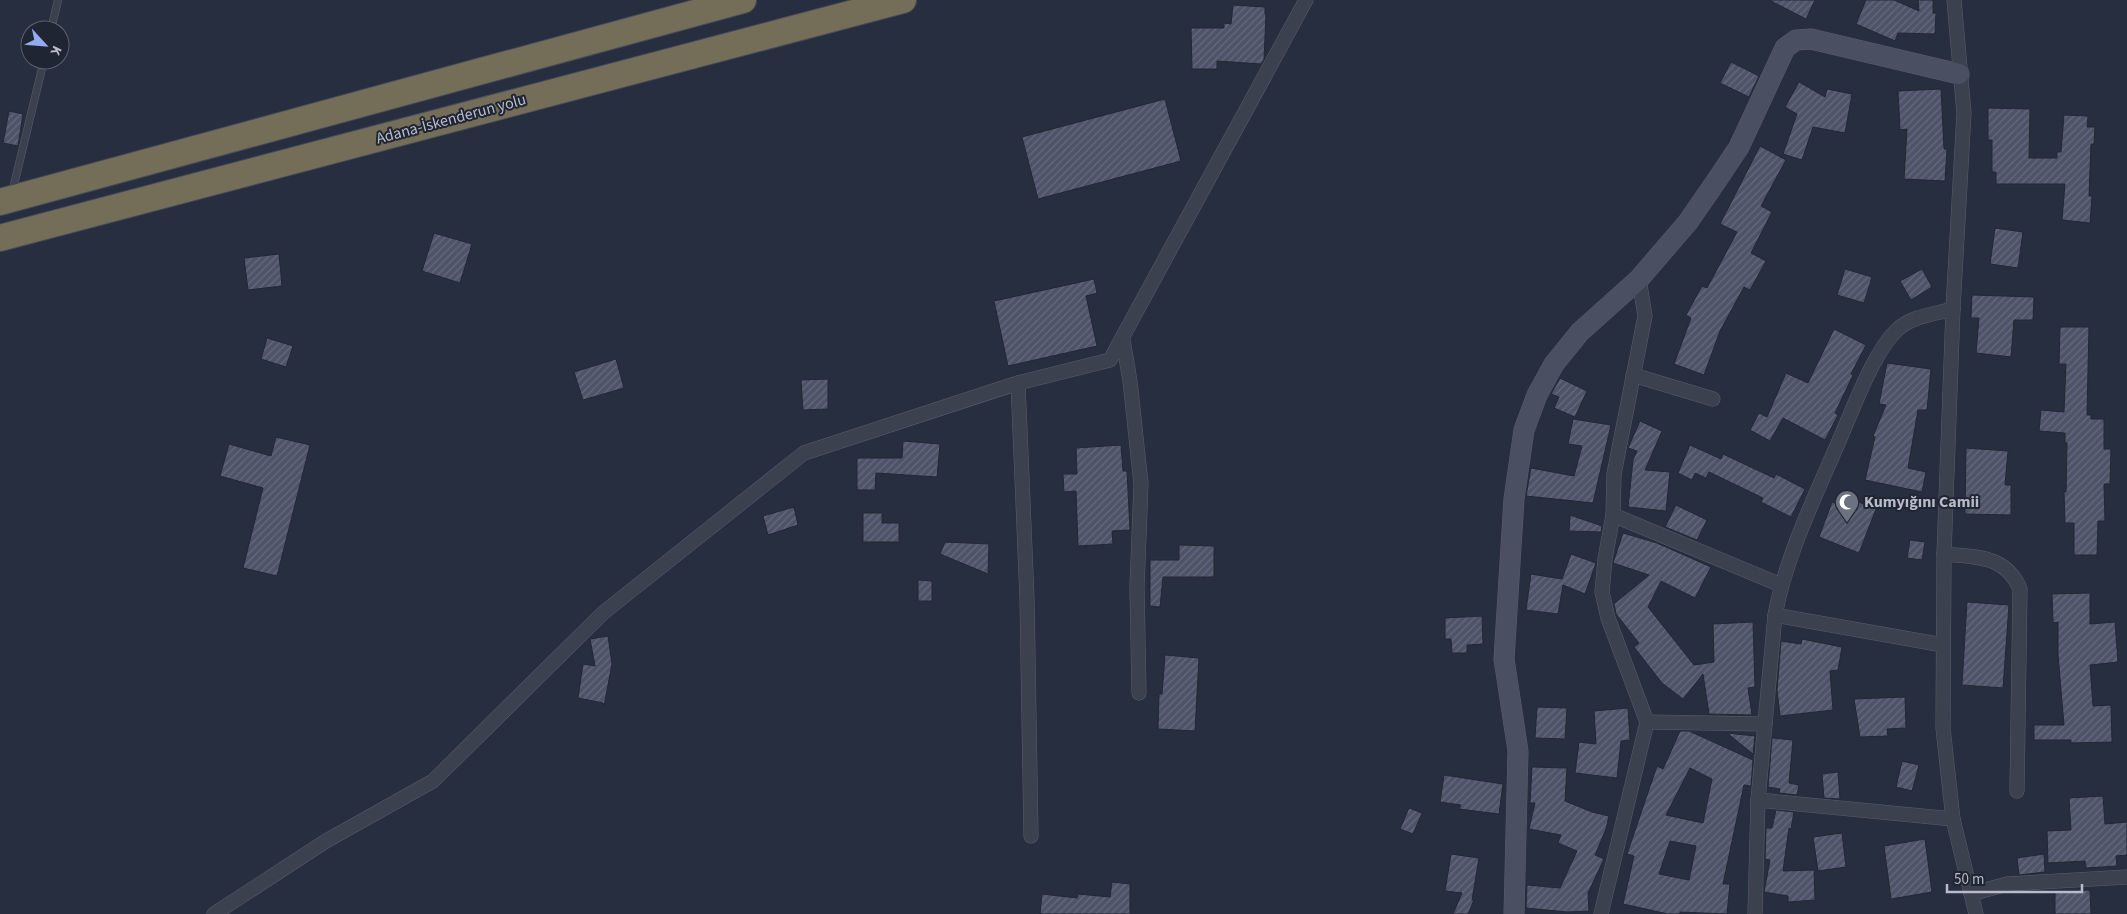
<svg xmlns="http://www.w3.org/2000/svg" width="2127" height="914" viewBox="0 0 2127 914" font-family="'Source Sans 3',sans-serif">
<defs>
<pattern id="building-hatch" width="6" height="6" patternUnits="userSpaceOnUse" patternTransform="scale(1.25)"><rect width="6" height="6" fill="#4e5468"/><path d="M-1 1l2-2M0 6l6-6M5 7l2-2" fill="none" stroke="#656b7c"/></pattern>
</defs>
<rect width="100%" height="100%" fill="#272e3f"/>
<g fill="url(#building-hatch)" stroke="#222736" fill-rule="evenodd">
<path d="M1769,0H1815L1806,19Z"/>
<path d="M1866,0H1894L1919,11L1918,0H1933V13H1936L1935,34L1898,33L1895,41L1856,24Z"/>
<path d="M1233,5L1265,7V14H1266L1264,60L1261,64L1217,61V69H1192L1191,28H1224V23L1231,24Z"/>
<path d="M1731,62L1759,76L1749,97L1720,83Z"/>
<path d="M1799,82L1825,97L1827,89L1852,94L1845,133L1813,127L1802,160L1783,154L1797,114L1785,107Z"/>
<path d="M1941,89L1944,149H1947L1945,181L1904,179L1907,129L1900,130L1898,91Z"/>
<path d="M1165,99L1181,161L1038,199L1022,137Z"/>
<path d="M1988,108L2030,109L2029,158H2057V152H2061L2064,115L2088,116L2087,127H2095L2094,144H2091L2089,196H2092L2090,223L2062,220L2065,184H1996V172H1992V140H1988Z"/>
<path d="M9,111L23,114L18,146L3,143Z"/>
<path d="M1760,146L1786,160L1761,206L1772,212L1751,253L1766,261L1750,290L1744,287L1720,331L1704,375L1674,364L1691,318L1686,315L1702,286L1707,288L1737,232L1720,224Z"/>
<path d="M1995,228L2023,232L2018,268L1990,264Z"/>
<path d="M434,233L472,244L460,283L422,271Z"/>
<path d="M279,254L282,286L248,290L244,258Z"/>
<path d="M1845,269L1872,277L1864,303L1837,295Z"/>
<path d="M1922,269L1932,287L1911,300L1900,281Z"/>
<path d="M1094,279L1097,293L1086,296L1097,346L1008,366L994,301Z"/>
<path d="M1972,295L2034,297L2033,320H2014L2011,357L1976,353L1979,318H1971Z"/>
<path d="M2060,327H2089L2087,415H2091V419H2104V449H2111L2110,484H2104L2105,521H2098L2097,555H2074V523H2065L2064,492H2066L2067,443H2065V433L2039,431L2041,410L2064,412L2066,364H2059Z"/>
<path d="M1834,329L1866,345L1851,374L1853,375L1835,413L1838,415L1825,440L1783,418L1770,441L1750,430L1759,413L1767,417L1786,373L1808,383Z"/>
<path d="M267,338L293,346L286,367L261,359Z"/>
<path d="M616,359L624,388L583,400L574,372Z"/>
<path d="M1887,363L1931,369L1927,410H1918L1908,468L1926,472L1922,492L1865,480L1875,437L1873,436L1886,405L1879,404Z"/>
<path d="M1560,378L1587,391L1575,417L1554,408L1559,397L1551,394Z"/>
<path d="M828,379V409L803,410L801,380Z"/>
<path d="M1573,419L1611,425L1593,503L1526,496L1531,468L1574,476L1582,446L1568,444Z"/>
<path d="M1640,421L1662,431L1645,470L1670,472L1666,511L1628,507L1633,460L1637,451L1628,448Z"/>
<path d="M276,437L310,445L277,576L243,568L263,488L220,476L229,444L271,456Z"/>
<path d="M903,441L940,444L937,477L876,473L875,490H857V458H902Z"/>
<path d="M1121,445L1123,471H1127L1130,530L1112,531L1113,544L1078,546L1076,491L1064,492L1063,474H1077L1076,448Z"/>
<path d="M1690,445L1721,459L1723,454L1774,478L1776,474L1805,489L1791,517L1761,502L1763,498L1709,472L1706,478L1695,473L1692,480L1678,473Z"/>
<path d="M1966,448L2008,451L2005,485H2011V515L1965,514Z"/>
<path d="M1846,497L1876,509L1859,553L1819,537L1832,502L1843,506Z"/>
<path d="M1676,505L1707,520L1697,540L1665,527Z"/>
<path d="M794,507L798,525L768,535L763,516Z"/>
<path d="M863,513H882V523H899V542H863Z"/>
<path d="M1570,515L1602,526L1601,532L1569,531Z"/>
<path d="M1623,533L1657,543L1711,567L1695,598L1661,581L1648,607L1694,665L1714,662L1713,624L1753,622L1755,687L1748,688L1752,715L1709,714L1703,674L1683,699L1662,683L1634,647L1639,643L1616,614L1614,604L1649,575L1613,563Z"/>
<path d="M1910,540L1925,542L1922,560L1907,558Z"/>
<path d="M945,542L989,544L988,574L940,554Z"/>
<path d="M1179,545L1214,546V577H1163L1160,607L1150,606V560H1179Z"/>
<path d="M1571,554L1596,563L1585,594L1563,585L1558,614L1526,610L1531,574L1562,579Z"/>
<path d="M918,580L932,581V601H918Z"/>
<path d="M2090,593V624L2115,622L2118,662L2090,665L2093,706L2111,705L2112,742L2071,743V740H2034V725H2064L2058,655V622L2053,623L2052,594Z"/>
<path d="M1967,602L2009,605L2003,688L1962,685Z"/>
<path d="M1482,616L1483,644L1467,645V653H1452L1451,639H1445V618Z"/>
<path d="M608,636L612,664L604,706L603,703L578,698L583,664L595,666L590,639Z"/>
<path d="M1802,639L1842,647L1838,670L1830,671L1833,710L1780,716L1777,690L1781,641L1801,644Z"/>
<path d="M1165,655L1199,658L1195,731L1158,729L1159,694H1162Z"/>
<path d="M1905,697L1906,728L1887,729L1888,736L1860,737L1854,699Z"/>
<path d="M1537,707L1567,708L1565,739L1535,738Z"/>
<path d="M1628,708L1630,740L1621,741L1617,778L1575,773L1579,742L1596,744L1594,711Z"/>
<path d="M1680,731H1689L1753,760L1751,786L1744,785L1723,884H1730L1727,914L1680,912V914H1668L1623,904L1634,856L1627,854L1657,766L1663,769ZM1690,768L1712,779L1703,823L1666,815ZM1670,841L1696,846L1689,880L1659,874Z"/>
<path d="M1727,733L1755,736L1753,754Z"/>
<path d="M1772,738L1793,740L1789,783L1799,785L1797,795L1779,793L1780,789L1768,787Z"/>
<path d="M1902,761L1919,765L1912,791L1896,787Z"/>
<path d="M1532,767L1567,768L1565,801L1592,812L1609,816L1606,829L1595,855L1604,859L1588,893L1589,911L1567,912L1526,908L1527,885L1560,888L1577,851L1558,843L1561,835L1529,829L1535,803H1530Z"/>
<path d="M1838,772L1840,799L1824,798L1822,774Z"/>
<path d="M1444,775L1503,784L1499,814L1459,809L1461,805L1440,802Z"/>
<path d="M2103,796L2105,824L2127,822V855L2116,856L2117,866L2086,868L2085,861L2048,863L2047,831L2071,830L2069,798Z"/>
<path d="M1409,808L1422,813L1413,834L1400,829Z"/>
<path d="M1776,810L1794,812L1791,829L1789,828L1783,871L1814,870L1815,900L1788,902V896L1764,892L1770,860L1765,859L1766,828H1772Z"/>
<path d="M1842,833L1846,867L1818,871L1813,837Z"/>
<path d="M1925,839L1932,892L1891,899L1884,846Z"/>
<path d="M1451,854L1479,858L1472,900H1474L1468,914H1453L1462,893L1445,891Z"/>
<path d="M2044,854L2045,872L2019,875L2017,858Z"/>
<path d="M1112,882L1130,884V914H1040L1042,894L1077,898L1078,894L1110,897Z"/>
<path d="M2090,890L2091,914H2055V891Z"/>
</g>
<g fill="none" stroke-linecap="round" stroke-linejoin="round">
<g stroke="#595e6d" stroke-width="8">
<g id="lane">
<path d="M51,30L58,0"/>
<path d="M12,193L44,60"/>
</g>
</g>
<g stroke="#595e6d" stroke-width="15">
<g id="street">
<path d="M1954,0L1964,113L1953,309L1944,554L1943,728L1953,819L1976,914"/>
<path d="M1123,340L1130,381L1141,484L1137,587L1139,693"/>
<path d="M1633,375L1713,399"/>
<path d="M1018,383L1027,598L1031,836"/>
<path d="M1613,515L1781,585"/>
<path d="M1944,554C1976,557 2006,555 2020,589L2017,791"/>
<path d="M1775,615L1943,645"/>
<path d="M1647,722L1765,724"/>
<path d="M1758,800L1953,819"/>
<path d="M1971,894L2007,884L2127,877"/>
<path d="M214,914L326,841L433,781L603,613L804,453L1018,383L1110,360L1306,0"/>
<path d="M1601,914L1647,722L1608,618L1602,592L1605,559L1613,515L1614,474L1645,316L1639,279"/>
<path d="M1755,914L1758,800L1775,615C1787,552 1817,493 1842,434C1854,406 1875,350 1897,330C1911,316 1935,314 1953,309"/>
</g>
</g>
<g stroke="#595e6d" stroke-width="21">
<path id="secondary" d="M1514,914L1518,751L1504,659L1514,499L1524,430L1537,395L1554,364L1580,332L1639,279L1688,222L1717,180L1739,147L1785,48L1796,40L1811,39L1959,74"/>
</g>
<g stroke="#464b5a" stroke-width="28">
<g id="highway">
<path d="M0,202L743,0"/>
<path d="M0,238L903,0"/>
</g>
</g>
<use href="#lane" stroke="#3b414f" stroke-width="7"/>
<use href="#street" stroke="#3b414f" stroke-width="14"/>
<use href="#secondary" stroke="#4a4f62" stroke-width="20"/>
<use href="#highway" stroke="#746e59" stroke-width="26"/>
</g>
<defs>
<g id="mosque-pin" transform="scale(1.25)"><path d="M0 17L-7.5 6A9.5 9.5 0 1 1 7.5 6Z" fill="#6b7280" stroke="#202534"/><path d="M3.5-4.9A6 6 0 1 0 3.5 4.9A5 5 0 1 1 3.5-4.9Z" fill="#fff"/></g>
</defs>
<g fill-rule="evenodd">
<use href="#mosque-pin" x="1847" y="502"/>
</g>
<g text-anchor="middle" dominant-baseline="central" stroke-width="4" stroke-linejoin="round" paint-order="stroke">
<g font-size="16" fill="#b8bcca" stroke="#202534">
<text transform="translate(451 119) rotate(-15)">Adana-İskenderun yolu</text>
</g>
<g font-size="16" font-weight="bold" fill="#b8bcca" stroke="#202534" text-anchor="start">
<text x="1864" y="502">Kumyığını Camii</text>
</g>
</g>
<g transform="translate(45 45) rotate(116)"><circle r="24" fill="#202534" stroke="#5d6170"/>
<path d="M0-4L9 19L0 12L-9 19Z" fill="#95abf1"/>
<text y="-8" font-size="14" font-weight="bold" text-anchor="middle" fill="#b8bcca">K</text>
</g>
<path d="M1947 884v8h135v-8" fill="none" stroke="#b8bcca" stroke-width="2.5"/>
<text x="1954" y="884" font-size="15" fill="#b8bcca" stroke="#202534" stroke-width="4" paint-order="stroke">50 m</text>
</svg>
